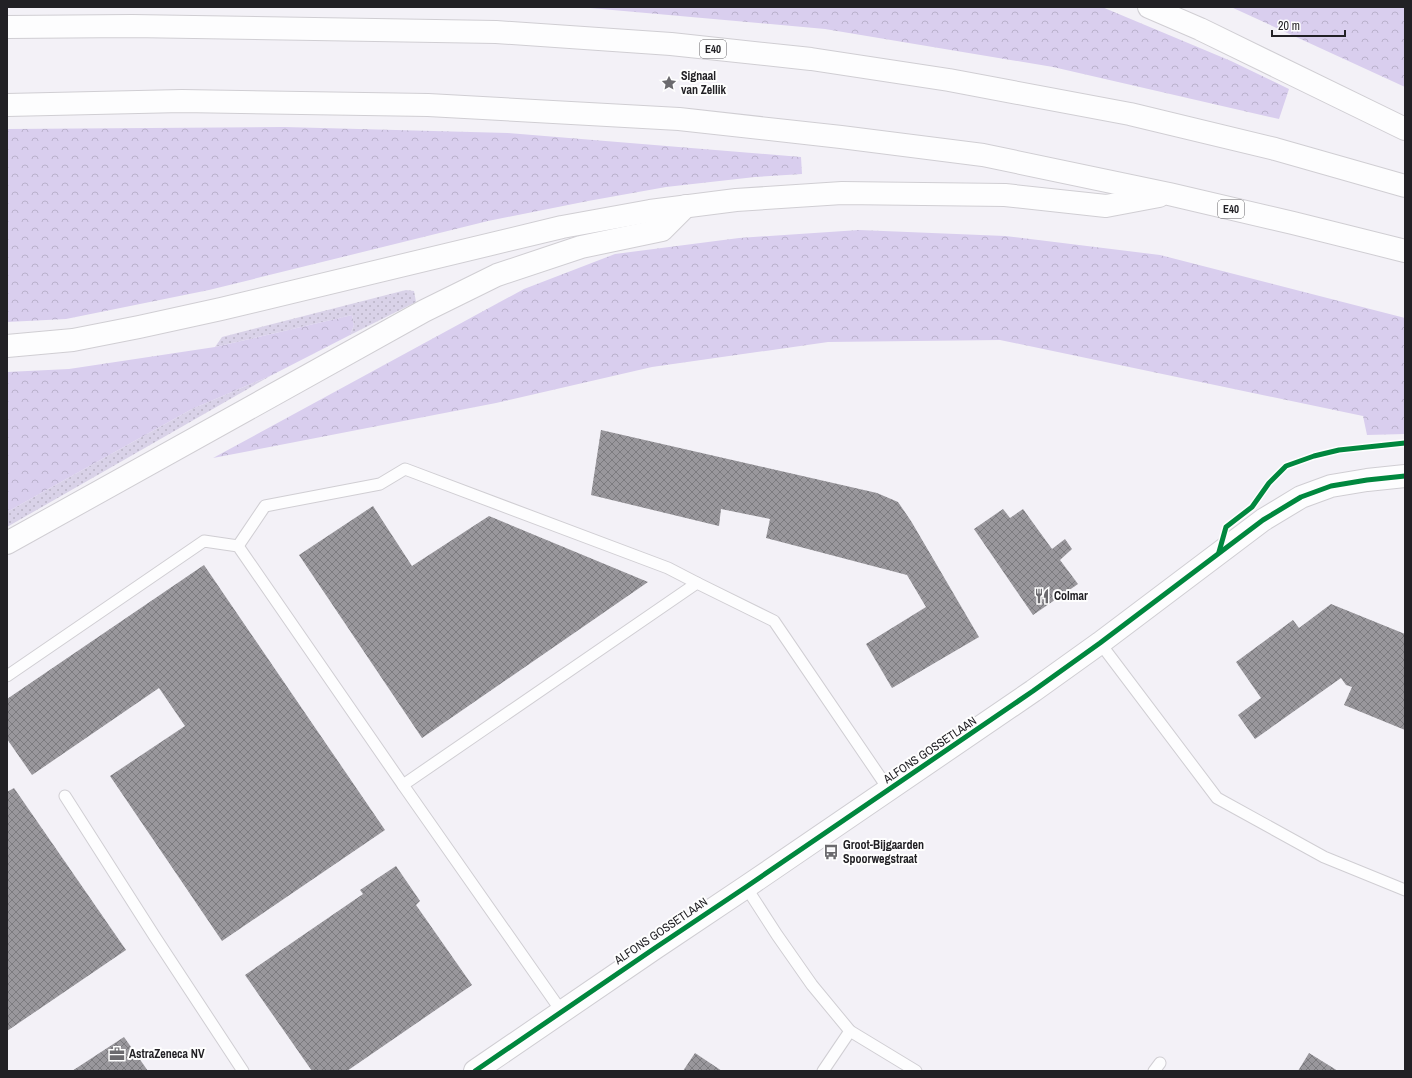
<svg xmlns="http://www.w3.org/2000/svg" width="1412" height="1078" viewBox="0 0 1412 1078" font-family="'Archivo Narrow',sans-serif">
<defs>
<pattern id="grass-dots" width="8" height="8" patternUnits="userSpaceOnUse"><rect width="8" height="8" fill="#d9d2e8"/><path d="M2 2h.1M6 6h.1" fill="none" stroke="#bab4c7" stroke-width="1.8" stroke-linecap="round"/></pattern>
<pattern id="forest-crowns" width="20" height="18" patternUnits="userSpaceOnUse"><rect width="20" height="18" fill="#d9ceee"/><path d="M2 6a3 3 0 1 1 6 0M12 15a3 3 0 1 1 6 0" fill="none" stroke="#bab1cc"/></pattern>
<pattern id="building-cross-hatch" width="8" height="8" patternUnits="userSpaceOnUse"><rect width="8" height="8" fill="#99979c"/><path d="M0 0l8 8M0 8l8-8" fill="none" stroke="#7c7b7f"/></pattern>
</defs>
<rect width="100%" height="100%" fill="#f3f1f7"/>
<g fill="url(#grass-dots)">
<path d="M406,290L414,291L416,302L350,335L354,325L352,315L215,347L222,337Z"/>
<path d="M272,375L7,527V512L192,409Z"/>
</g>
<g fill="url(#forest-crowns)">
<path d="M579,7H1102L1231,61L1289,89L1279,119L1053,67L825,29Z"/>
<path d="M1231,7H1405V87Z"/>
<path d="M284,127L508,133L801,157L802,174L755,177L666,187L588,201L488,221L209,290L66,319L7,322V129Z"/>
<path d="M859,230L1005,236L1160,255L1405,318V434L1367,435L1363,416L1000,340L828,342L652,367L496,403L213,458L524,289L615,254L739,238Z"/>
<path d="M352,315L354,325L350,335L272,375L192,409L7,512V372L69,369L215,347Z"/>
</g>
<g fill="url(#building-cross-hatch)">
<path d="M601,430L877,493L898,502L911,521L979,637L892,688L866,644L926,607L907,575L766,538L770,519L721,509L719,526L591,495Z"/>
<path d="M373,506L412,566L489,516L648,582L422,738L299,555Z"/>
<path d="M1003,509L1010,518L1023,509L1052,549L1065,539L1072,549L1060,560L1078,584L1033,615L974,529Z"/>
<path d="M204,565L385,830L222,941L110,776L185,726L159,688L32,775L7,739V699Z"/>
<path d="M1331,604L1405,634V730L1344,705L1352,687L1346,685L1341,678L1255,739L1238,715L1261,698L1236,662L1293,620L1299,628Z"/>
<path d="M14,788L126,950L7,1031V792Z"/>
<path d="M396,866L420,901L416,905L472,985L347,1071H312L245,975L363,894L360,890Z"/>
<path d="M124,1037L148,1071H72Z"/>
<path d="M695,1053L722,1071H683Z"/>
<path d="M1309,1053L1338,1071H1298Z"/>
</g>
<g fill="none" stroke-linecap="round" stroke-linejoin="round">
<g stroke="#d0ced3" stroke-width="13">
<g id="service">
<path d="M238,546L265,506L380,484L405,469L668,568L697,583"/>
<path d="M1100,643L1217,798L1324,857L1405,890"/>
<path d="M7,676L204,541L238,546L403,785"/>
<path d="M65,796L155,937L243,1071"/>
<path d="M746,887L777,935L812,985L850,1031L916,1071"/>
<path d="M562,1012L403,785L697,583L774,621L889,790"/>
<path d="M823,1071L850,1031"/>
<path d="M1154,1071L1160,1063"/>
</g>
</g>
<g stroke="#d0ced3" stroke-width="24">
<path id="tertiary" d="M475,1071L655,948L746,887L1033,691L1100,643L1263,520L1301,497L1331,486L1367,480L1405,476"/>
</g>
<g stroke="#d0ced3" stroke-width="24">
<g id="motorway">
<path d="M1149,7L1200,29L1405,129"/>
<path d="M7,27L132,26L496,32L671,44L811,59L949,80L1130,114L1275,149L1405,186"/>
<path d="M7,105L182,101L428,105L679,119L841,137L983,155L1169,194L1293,223L1405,251"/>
<path d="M7,346L73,340L139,327L221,309L562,227L650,211L736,200L842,193L1005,195L1106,206L1159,196"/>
<path d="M7,543L424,311L497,275L581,247L662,230L686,206"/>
</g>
</g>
<use href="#service" stroke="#fdfdfe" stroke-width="11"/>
<use href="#tertiary" stroke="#fdfdfe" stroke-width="22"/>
<use href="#motorway" stroke="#fdfdfe" stroke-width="22"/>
<g stroke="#fefefe" stroke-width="8">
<g id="cycleway">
<path d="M1219,552L1226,527L1252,507L1269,483L1286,466L1314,456L1339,450L1405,443"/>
<path d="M475,1071L655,948L746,887L1033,691L1100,643L1263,520L1301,497L1331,486L1367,480L1405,476"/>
</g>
</g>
<use href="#cycleway" stroke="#00873e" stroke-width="5"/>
</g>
<defs>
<g id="sight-bare" transform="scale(1.2)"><path d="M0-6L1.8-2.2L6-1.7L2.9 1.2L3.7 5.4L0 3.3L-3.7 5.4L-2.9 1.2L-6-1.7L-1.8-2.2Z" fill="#6b6a6e" stroke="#fefefe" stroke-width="2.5" paint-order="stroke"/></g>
<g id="restaurant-bare" transform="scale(1.2)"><path d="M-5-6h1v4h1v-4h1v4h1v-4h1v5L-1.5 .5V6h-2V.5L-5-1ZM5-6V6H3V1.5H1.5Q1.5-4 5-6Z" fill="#6b6a6e" stroke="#fefefe" stroke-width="2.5" paint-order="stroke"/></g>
<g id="bus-bare" transform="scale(1.2)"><path d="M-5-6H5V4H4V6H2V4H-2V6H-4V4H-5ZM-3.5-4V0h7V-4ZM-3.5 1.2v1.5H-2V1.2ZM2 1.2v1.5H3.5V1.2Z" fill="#6b6a6e" stroke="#fefefe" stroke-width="2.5" paint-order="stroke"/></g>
<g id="office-bare" transform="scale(1.2)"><path d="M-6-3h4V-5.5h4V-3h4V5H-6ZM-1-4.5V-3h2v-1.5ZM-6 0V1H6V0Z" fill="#6b6a6e" stroke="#fefefe" stroke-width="2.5" paint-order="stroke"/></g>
</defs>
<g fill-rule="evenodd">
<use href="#sight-bare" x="669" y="83"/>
<use href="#restaurant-bare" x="1042" y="596"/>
<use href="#bus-bare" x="831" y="852"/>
<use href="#office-bare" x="117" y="1054"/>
</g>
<g text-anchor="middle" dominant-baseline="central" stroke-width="4" stroke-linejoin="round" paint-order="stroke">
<g fill="#fefefe" stroke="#646366" stroke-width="1">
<rect x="700" y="40" width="26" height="18" rx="3"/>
<rect x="1218" y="200" width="26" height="18" rx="3"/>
</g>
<g font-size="11" font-weight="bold" fill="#222125">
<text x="713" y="49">E40</text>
<text x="1231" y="209">E40</text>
</g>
<g font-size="12" font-weight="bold" fill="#222125" stroke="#fefefe" text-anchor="start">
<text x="681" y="76">Signaal<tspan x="681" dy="14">van Zellik</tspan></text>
<text x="1054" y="596">Colmar</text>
<text x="843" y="845">Groot-Bijgaarden<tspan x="843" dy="14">Spoorwegstraat</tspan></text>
<text x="129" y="1054">AstraZeneca NV</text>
</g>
<g font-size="12" fill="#222125" stroke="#fefefe">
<text transform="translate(930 750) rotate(-34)">ALFONS GOSSETLAAN</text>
<text transform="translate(661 931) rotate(-34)">ALFONS GOSSETLAAN</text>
</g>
</g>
<rect width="1412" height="1078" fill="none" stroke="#222125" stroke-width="16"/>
<path d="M1272 30v6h73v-6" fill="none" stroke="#222125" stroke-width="2"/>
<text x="1278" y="30" font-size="12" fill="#222125" stroke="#fefefe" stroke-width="3" paint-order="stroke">20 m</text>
</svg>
